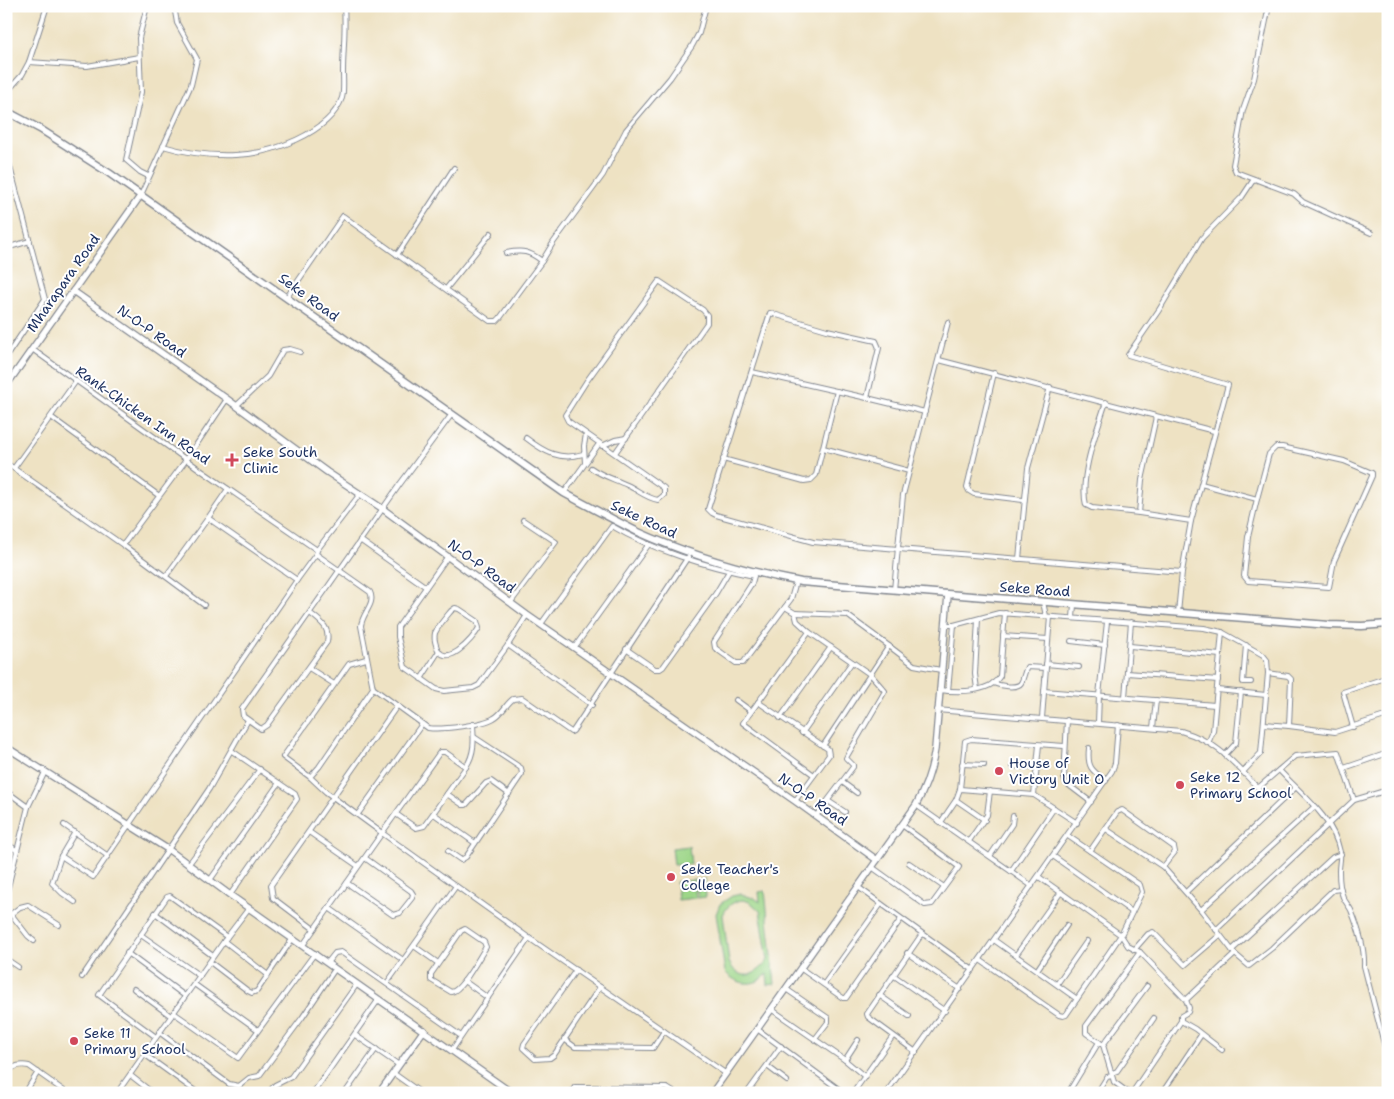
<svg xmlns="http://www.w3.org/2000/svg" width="1394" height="1099" viewBox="0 0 1394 1099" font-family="'Shantell Sans',sans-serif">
<rect width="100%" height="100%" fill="#fff"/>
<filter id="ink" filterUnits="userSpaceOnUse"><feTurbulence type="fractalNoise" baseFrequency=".02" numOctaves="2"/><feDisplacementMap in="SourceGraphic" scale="10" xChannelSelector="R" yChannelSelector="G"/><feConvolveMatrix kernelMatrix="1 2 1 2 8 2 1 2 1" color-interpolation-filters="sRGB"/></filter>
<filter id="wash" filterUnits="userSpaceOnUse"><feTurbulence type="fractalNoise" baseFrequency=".0096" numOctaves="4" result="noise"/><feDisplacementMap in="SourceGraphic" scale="20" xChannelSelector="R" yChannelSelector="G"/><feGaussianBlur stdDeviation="1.12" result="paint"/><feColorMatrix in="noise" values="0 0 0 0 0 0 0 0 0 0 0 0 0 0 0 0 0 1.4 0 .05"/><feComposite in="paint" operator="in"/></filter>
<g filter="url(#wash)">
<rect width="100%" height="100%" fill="#eee2c3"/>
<g fill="#9dd688" stroke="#5c8273" fill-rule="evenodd">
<path d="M689,846L691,864L674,865L672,848Z"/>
<path d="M705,879L706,897L698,898L696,880Z"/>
<path d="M694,880L696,898L678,900L676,882Z"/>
<path d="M765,891L775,984L768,985L767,974C755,988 737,985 725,972L716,914L720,904L732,896L741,894L756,899L760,902L759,892ZM743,900L750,902L760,911L768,960C757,976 739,983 729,962L723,915C727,906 733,901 743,900Z"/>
</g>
</g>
<g filter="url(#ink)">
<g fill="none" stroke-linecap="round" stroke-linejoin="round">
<g stroke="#848890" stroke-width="6">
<g id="street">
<path d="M147,6L139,38L141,92L126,160L140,172L148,176"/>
<path d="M1269,6L1254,79L1243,110L1233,165L1236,172L1294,194L1303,202L1371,233"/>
<path d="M29,62L87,66L139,57"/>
<path d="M6,93L22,75L29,62L47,6"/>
<path d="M163,146C186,153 211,156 235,155C270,154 329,134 342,98C344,91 343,80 343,72C343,50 346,28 344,6"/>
<path d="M6,152L45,299L6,357"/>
<path d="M141,195L191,85L197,59L177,23L174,6"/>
<path d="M6,248L30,241"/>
<path d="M506,253C523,250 529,251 542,261"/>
<path d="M397,255L454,168"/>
<path d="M446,289L491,233"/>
<path d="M287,297L343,216L490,321H497L500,318L542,261L553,243L603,175L626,130L670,78L692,46L699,33L706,6"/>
<path d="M32,349L202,471L317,550"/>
<path d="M939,360L1214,431"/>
<path d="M752,372L867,398"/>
<path d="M994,373L967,487L969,491L974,494L1023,500"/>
<path d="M1106,402C1097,430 1079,477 1086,505L1092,508L1139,513L1191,521"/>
<path d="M236,406L268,376L283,350L290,349L300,352"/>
<path d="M925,412L867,398L879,348L876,341L827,330L770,313L708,509L712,513L716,515L813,542L1182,572"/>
<path d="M51,417L158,495"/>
<path d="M526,438C544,452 560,461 583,454"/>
<path d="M602,446L615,440L626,438"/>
<path d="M1276,447H1282L1344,461L1372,473V476L1334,561L1329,587L1248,581L1244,576L1248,537L1257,499L1269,454Z"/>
<path d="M823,448L909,471"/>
<path d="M723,459L804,481L811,480L816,475L837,391"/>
<path d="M6,463L123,545L186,460L227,399"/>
<path d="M585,463L584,446L586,434"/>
<path d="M14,468L76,381"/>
<path d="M591,468C602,476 614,479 627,485C638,490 646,498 658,500L664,495V488L568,421L565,415L586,382L659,281L703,310L707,315V323L615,453"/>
<path d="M1201,484L1257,499"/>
<path d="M564,493L599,444"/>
<path d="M1139,513L1142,480L1156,417"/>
<path d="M208,518L228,489"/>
<path d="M360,540L426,587"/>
<path d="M123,545L204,605"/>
<path d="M316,554L370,592C376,604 362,613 361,626L373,688L319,767L310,777L326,792L382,833L440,752H445L466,767C475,753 474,740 473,724"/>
<path d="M448,556L398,627V637L405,667L436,689L444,691L473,688L479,685L508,645L527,615"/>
<path d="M1019,559L1028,468L1050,387"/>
<path d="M166,576L208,518L297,580"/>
<path d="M894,590L903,495L948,322"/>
<path d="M511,602L556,542L523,520"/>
<path d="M1043,602L1046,616"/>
<path d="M785,607L795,613L797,621L809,632L871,675L885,691L847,756L846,758L853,765V767L816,816"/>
<path d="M455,608L459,609L477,621L479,628C473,639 444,672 436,645C435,642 434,637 435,633C438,626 446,617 451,611Z"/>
<path d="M310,613C321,622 330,627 327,642L267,725L261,729L243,716L242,709L400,484L452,414"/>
<path d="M795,613L847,615L889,646"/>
<path d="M1178,613L1182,572L1191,521L1228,385L1128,355L1159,310L1202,238L1242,197L1254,179"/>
<path d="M1073,618L1074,605"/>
<path d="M541,624L612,526C652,550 708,567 754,576L752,583L714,642L715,648L736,663H743L791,599L795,585"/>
<path d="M945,625H954L999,613L1204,628L1222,632L1263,655L1267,660L1268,673L1261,753L1243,772"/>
<path d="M809,632L743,723L814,775"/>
<path d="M1003,636L1048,639"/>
<path d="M1071,641L1105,645"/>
<path d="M508,645L592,705"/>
<path d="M1246,645L1243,682H1251"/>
<path d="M1130,646L1220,655"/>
<path d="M574,648L649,544"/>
<path d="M626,649L655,669H660L663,667L716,593L729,571"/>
<path d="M1046,664L1079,667"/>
<path d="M309,668L334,684"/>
<path d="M1127,673L1218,680"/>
<path d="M421,679L439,651"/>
<path d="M993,683C1000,686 1017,689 1021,683C1024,678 1024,672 1027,667L1045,668"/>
<path d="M373,688L428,728C441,730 483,725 494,718C502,714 506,704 513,699L522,698L571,732L573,731L688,557"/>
<path d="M977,689L975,674L978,619"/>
<path d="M939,690C957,692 989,694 1000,676L1005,613"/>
<path d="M1217,690L1266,695"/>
<path d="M948,691L954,625"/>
<path d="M1044,691L1215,705"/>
<path d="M1125,697L1131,622"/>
<path d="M736,700L751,711"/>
<path d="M758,702L828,749L829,755L795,801"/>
<path d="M937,710L1181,731C1218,742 1233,762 1258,788L1295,756L1338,752L1354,800L1216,930"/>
<path d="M780,718L831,647"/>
<path d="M1042,718L1050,617"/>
<path d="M1067,720L1064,778L1066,783L1091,802"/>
<path d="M1098,723L1099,695L1107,622"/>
<path d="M1264,724L1289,726L1291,679L1288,676L1268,673"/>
<path d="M1289,726L1335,732L1388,715"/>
<path d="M1353,727L1343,692L1388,677"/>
<path d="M1153,728L1156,700"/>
<path d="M802,733L852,662"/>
<path d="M1209,741L1213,731L1222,632"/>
<path d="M823,746L889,646L914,665L941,670"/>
<path d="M1089,748C1087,767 1091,770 1106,781"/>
<path d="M1225,755L1236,743L1241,692"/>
<path d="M962,764L984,765"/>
<path d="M1013,766L1038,768"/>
<path d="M1344,768L1388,753"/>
<path d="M1279,770C1302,795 1333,817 1340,852C1341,858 1339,864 1339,871C1339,879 1340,890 1343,897C1345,902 1349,906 1351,910C1358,927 1365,948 1364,966L1388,1059"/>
<path d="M310,777L283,757L349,664L366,659"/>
<path d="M842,782L857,793"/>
<path d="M960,789L1034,795L1077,823"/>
<path d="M6,791L28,807"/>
<path d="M447,794L463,805H466L486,783L491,781L509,794"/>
<path d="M1034,795L1039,745"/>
<path d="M956,800L985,820"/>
<path d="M1354,800L1388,790"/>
<path d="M828,801L845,812"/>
<path d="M916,805L1032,886"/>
<path d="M358,814L422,724"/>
<path d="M396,814L416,828L424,826L466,767"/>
<path d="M434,814L475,843"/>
<path d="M941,822L956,800L960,789L965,741L971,739L1064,746"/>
<path d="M64,825L108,856"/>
<path d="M1106,829L1163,867L1201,910L1235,954L1249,966L1272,948L1333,890L1341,889"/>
<path d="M309,832L358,866"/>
<path d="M1068,836L1140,885L1142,892L1121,935L1128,946L1140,952L1086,1026V1033L1103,1045L1114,1082L1129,1093"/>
<path d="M969,841L987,815L990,791"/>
<path d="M6,843L16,850"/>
<path d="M448,851L461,860L466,857L522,774L521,768L474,737"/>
<path d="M1090,851L1117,812L1122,810L1174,847L1175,852L1163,867"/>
<path d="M61,856L93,877L297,580L316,554L317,550L360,494"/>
<path d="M990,856L1012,824L1013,816"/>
<path d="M1053,856L1132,912"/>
<path d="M909,863L944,887"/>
<path d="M188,865L260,769"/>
<path d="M872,867L925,905L932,904L959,867L902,825"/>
<path d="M1011,871L1054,808"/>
<path d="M210,880L279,783"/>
<path d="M347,883L393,915L400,913L412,898L413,894L411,891L365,858"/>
<path d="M858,887L973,970"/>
<path d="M1186,892L1295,788"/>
<path d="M6,895L28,807L45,772"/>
<path d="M230,895L297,799L295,794L232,751"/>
<path d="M75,902L62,893L52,883L61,856L75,832"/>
<path d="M329,908L403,960"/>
<path d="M1201,910L1314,807"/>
<path d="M155,913L213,956"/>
<path d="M6,914H11L28,936L34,941"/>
<path d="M11,914L20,907L28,905L59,925"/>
<path d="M314,929L273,898L271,885L397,706"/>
<path d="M465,929L484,942L486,947C479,957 462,991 451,992L431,980V974L461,931Z"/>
<path d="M141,935L200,976"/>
<path d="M994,940L1077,999"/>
<path d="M224,941L268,975"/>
<path d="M303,945L382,833L529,938L725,1073"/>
<path d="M414,946L438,963"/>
<path d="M1134,950L1148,934L1153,932L1185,965L1220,935"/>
<path d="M1232,950L1333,857L1341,854"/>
<path d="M127,953L185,996"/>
<path d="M907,953L960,989"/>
<path d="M1016,955L1061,892"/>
<path d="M6,959L18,967"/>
<path d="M980,960L1059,1015L1063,1016L1066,1015L1121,935L1039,877"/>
<path d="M210,962L248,991L252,993L257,991L293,938"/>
<path d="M327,963L335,953L341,952L461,1036"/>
<path d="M800,968L843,998H846L901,919"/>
<path d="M576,970L524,1044L523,1048L535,1059L550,1058L554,1055L600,987"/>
<path d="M1037,970L1067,925"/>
<path d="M893,975L945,1011"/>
<path d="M82,977L209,789L248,720"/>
<path d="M464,981L488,998"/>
<path d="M387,983L456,886"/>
<path d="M194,984L258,1030"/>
<path d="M824,984L881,904"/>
<path d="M1057,984L1087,941"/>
<path d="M134,989L171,1016"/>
<path d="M786,989L828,1018V1022L815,1039"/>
<path d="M879,995L909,1016"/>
<path d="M1186,1000L1235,954"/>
<path d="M771,1009L845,1060L864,1076"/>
<path d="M174,1013L238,1058L315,953"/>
<path d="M1181,1021L1195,1029L1222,1050"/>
<path d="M757,1029L844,1093"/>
<path d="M159,1032L229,1084L239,1086L249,1078L259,1076L302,1018L335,969"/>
<path d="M355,1035L399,1065"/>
<path d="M156,1037L99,995L167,897L170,896L227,937"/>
<path d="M564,1039L575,1047L653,1048L664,1031"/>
<path d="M1103,1045L1147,986"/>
<path d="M452,1050L529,938"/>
<path d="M916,1052L868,1017L867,1014L922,934"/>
<path d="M144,1054L198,1093"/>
<path d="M845,1060L858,1040"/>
<path d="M767,1066L787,1081"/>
<path d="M393,1073L421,1093"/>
<path d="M1112,1073L1117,1071L1154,1018"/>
<path d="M6,1074C12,1066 19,1064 29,1066L67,1093"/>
<path d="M130,1075L153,1093"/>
<path d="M25,1093L38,1072"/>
<path d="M117,1093L227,937L249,908"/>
<path d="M268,1093L275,1085L291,1077L357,984"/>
<path d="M313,1093L379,999"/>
<path d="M345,1093L376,1049"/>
<path d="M571,1093L575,1087L667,1088L675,1093"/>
<path d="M747,1093L781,1046"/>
<path d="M853,1093L893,1036"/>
<path d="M886,1093L1112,771L1115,763L1118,725"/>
<path d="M1068,1093L1099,1042"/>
<path d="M1097,1093L1107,1077L1112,1076"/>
<path d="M1132,1093L1181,1021V1016L1188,1012L1189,1008L1186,1000L1140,952"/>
<path d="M1162,1093L1201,1035"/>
</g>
</g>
<g stroke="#848890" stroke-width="8">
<g id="secondary">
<path d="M73,291L227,399L327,472L383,509L527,615L795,801L877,860"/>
<path d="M6,386L141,195"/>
<path d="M6,747L169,850L230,895L512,1093"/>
<path d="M379,1093L424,1030"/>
<path d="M712,1093L916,805C926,787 932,769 935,749L948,595"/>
</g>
</g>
<g stroke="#848890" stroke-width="9">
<path id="primary" d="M6,111L40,129L109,173L564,493C588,506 612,519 636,531C689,555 744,571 801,582L1329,625L1362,626L1388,624"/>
</g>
<use href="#street" stroke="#fff" stroke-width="4"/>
<use href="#secondary" stroke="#fff" stroke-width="5.5"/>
<use href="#primary" stroke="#fff" stroke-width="6"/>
</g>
</g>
<g fill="#d1495b" stroke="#fff" stroke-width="2">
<path d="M229.5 452.5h5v5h5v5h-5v5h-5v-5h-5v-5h5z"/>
<circle cx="999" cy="771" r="5"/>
<circle cx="1180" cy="785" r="5"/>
<circle cx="671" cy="877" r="5"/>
<circle cx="74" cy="1041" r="5"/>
</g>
<g text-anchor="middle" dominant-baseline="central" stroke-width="4" stroke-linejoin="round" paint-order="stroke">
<g font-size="14" fill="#1b2f5e" stroke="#fff">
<text transform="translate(63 283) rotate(-55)">Mharapara Road</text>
<text transform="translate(309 297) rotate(36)">Seke Road</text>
<text transform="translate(152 331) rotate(35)">N-O-P Road</text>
<text transform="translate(143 415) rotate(35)">Rank-Chicken Inn Road</text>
<text transform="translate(644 519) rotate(25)">Seke Road</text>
<text transform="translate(482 566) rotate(36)">N-O-P Road</text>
<text transform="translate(1035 589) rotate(4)">Seke Road</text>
<text transform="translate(813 799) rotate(35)">N-O-P Road</text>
</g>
<g font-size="14" fill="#1b2f5e" stroke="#fff" text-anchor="start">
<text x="243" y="452">Seke South<tspan x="243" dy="16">Clinic</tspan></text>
<text x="1009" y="763">House of<tspan x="1009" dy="16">Victory Unit O</tspan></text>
<text x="1190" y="777">Seke 12<tspan x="1190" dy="16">Primary School</tspan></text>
<text x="681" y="869">Seke Teacher's<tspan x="681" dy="16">College</tspan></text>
<text x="84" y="1033">Seke 11<tspan x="84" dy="16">Primary School</tspan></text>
</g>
</g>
<rect width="1394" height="1099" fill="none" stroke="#fff" stroke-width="25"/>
</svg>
